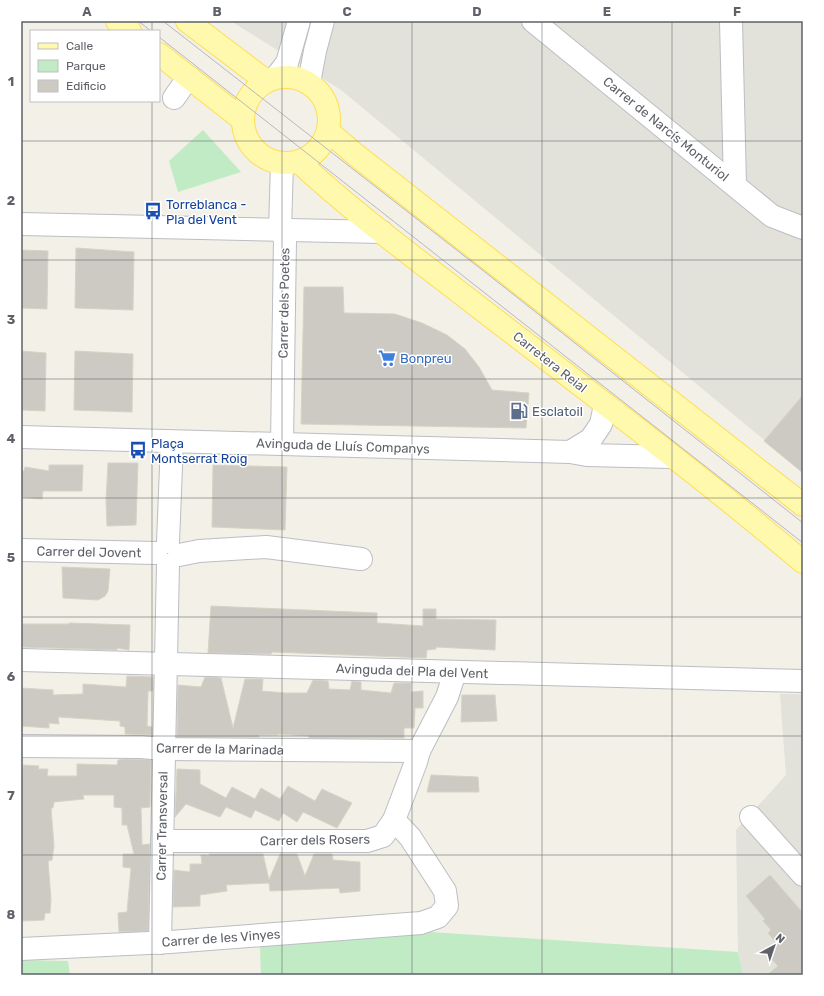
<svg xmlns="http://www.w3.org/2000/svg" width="824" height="996" viewBox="0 0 824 996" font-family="Rubik,sans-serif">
<rect width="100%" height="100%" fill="#f2f0e7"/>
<g fill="#e2e2db">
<path d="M231,21H803V472L341,90Z"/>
<path d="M780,694H803V975H743L738,952L736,830L786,775Z"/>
</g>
<g fill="#c1ebc5">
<path d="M203,130L241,172L178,192L169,161Z"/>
<path d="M415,931L738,952L743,975H261L260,946Z"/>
<path d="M21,960L68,961L70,975H21Z"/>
</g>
<g fill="#cdcac3" stroke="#d7d3c4">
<path d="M76,248L134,252L133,310L75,308Z"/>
<path d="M21,250L48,251L47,309L21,308Z"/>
<path d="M304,287H343L344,313L395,314L422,323L447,335L465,349L479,367L492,390L529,393L526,428L301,424Z"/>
<path d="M21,351L46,353L45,411L21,410Z"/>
<path d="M75,351L133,354L132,412L74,410Z"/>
<path d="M803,395V473L764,441Z"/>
<path d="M108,463H138L136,525L107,526L106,500Z"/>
<path d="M49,465H83L82,491H43L42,499L21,497V471H24L25,467L49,471Z"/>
<path d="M213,465L287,467L285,530L212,527Z"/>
<path d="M62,567L110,569L108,591L105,596L98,600L63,598Z"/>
<path d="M211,606L377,613V623L423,626V609H436V619L496,620L495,650L436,647V649L427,650L426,658L272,652L271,654L208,653Z"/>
<path d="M69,623L130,625L129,650L117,648V650L21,647V624H69Z"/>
<path d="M127,676L153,677V691H148L147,726L152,727V735L125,734V727L120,726V721L58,717L59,724L49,723V728L21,726V688L53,690V695L83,694V684L126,687Z"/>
<path d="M205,677L221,678L233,728L245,679H263L262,691L285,693H307L313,680L328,681L329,689L350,690L352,681L361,682V690L391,693L394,683H411V692L423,691V708H415L414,728H404V738H309V736L278,734V735H259V737H177L178,685L201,687Z"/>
<path d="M462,695H495L497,721L461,722Z"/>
<path d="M125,759L151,760L150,807L141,808L142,845L150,844L148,931L119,932L118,913L127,912L131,868L123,867V854H134L127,825H122V808L114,807V795H83L84,799L54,802L53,808H51L54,846L52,860L48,861L51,899L50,913H45L44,920L21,921V769H23V765L39,766L38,769H48L47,776H77V764L117,765L118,760Z"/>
<path d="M177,769L200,770V784L226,798L232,787L255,799L261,788L280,799L288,786L315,801L322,789L352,803L337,828L303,812L297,822L283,813L279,821L255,810L251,818L226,807L220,817L186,804L175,817Z"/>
<path d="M431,775L478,777L479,792H427Z"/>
<path d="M209,854H263L269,880L280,854H297L305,876L314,854H332L333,860L360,862V891L340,893L339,888L270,891L269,883L226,885L227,891L200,895V906L173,907L174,870L190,872V864H202L201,855L209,856Z"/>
<path d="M770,875L803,913V975H767L778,966L766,953L777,944L768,933L771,930L763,921L765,919L746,896Z"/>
</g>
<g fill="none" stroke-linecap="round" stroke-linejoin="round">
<g stroke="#bbbec3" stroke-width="24">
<g id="minor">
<path d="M533,21L772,216L803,228"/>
<path d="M731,21L735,185"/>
<path d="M276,77L287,63L299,21"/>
<path d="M309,83L315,51L323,21"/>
<path d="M174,98L183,85L190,78"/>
<path d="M21,224L382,232"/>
<path d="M21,437L570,452L587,455L672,457"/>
<path d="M282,444L285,239L280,230L282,163"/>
<path d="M570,452L591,439L601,424L605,405"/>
<path d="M168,542L172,442"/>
<path d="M21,550L156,553"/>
<path d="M179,555L199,551L266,547L361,559"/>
<path d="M21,660L803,681"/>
<path d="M21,746L141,747L164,749L419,751"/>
<path d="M751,817L803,875"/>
<path d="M162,841H367L383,836L394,820L416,762L419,751L447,697L455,672"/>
<path d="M160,943L168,565"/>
<path d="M21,949L170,942L421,923L438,917L447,906L445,891L410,837L394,820"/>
</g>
</g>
<g stroke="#ffde52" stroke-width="24">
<g id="major">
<path d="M117,21L130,31"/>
<path d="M187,21L266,81"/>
<path d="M159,54L243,120"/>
<circle cx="286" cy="120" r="43"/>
<path d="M328,131L356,155L803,505"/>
<path d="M299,162C357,216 422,263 485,312C592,394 700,475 803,562"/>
</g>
</g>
<use href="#minor" stroke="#fff" stroke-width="22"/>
<use href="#major" stroke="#fff9ae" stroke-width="22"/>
<g stroke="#b8b9b9" stroke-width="1">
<path d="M138,21L151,31"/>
<path d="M163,21L490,276L803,523"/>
<path d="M159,37L803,543"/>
</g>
</g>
<path fill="none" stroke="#5e6268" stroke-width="1" stroke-opacity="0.55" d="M152,21V31M282,21V975M412,21V975M542,21V975M672,21V975M152,101V975M21,141H803M21,260H803M21,379H803M21,498H803M21,617H803M21,736H803M21,855H803"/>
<defs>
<g id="bus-bare" transform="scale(1.38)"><path d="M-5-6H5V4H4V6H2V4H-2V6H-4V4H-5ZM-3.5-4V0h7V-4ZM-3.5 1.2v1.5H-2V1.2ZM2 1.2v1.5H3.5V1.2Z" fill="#1a4fb4" stroke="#fff" stroke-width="2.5" paint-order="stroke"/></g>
<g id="supermarket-bare" transform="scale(1.38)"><path d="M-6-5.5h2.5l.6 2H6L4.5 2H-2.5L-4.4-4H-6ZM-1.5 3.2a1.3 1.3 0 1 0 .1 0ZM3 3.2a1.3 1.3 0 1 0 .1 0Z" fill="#3f7fe0" stroke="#fff" stroke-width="2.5" paint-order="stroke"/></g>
<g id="fuel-bare" transform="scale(1.38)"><path d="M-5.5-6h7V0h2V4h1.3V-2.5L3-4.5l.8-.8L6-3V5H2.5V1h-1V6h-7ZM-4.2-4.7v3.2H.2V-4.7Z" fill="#5c6f8a" stroke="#fff" stroke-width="2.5" paint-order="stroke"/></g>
</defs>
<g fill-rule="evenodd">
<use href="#bus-bare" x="153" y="211"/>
<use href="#supermarket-bare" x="387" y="358"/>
<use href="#fuel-bare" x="519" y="411"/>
<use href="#bus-bare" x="138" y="450"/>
</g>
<g text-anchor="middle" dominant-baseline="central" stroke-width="3" stroke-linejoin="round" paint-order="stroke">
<g font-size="13" fill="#5e6268" stroke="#fff">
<text transform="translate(666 129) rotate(39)">Carrer de Narcís Monturiol</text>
<text transform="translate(284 303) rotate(-89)">Carrer dels Poetes</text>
<text transform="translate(550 362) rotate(38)">Carretera Reial</text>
<text transform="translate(343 446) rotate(2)">Avinguda de Lluís Companys</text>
<text transform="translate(89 552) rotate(1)">Carrer del Jovent</text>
<text transform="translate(412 671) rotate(2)">Avinguda del Pla del Vent</text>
<text transform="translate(220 749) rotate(1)">Carrer de la Marinada</text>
<text transform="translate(162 826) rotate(-89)">Carrer Transversal</text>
<text transform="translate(315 840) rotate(-1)">Carrer dels Rosers</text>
<text transform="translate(221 938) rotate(-4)">Carrer de les Vinyes</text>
</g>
<g font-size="13" fill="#164399" stroke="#fff" text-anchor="start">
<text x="166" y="204">Torreblanca -<tspan x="166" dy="15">Pla del Vent</tspan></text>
<text x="151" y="443">Plaça<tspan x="151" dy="15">Montserrat Roig</tspan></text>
</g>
<g font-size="13" fill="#366cbe" stroke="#fff" text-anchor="start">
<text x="400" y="358">Bonpreu</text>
</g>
<g font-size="13" fill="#4e5e75" stroke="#fff" text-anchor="start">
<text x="532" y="411">Esclatoil</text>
</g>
</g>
<rect width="824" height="996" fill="none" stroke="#ffffff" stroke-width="44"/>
<rect x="30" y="30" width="130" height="72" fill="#ffffff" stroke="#bfc0c3"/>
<rect x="38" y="43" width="20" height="6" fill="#fff9ae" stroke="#bfc0c3"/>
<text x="66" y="50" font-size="12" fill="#5e6268">Calle</text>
<rect x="38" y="60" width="20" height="12" fill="#c1ebc5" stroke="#bfc0c3"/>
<text x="66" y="70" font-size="12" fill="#5e6268">Parque</text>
<rect x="38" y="80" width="20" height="12" fill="#cdcac3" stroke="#bfc0c3"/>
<text x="66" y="90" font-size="12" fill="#5e6268">Edificio</text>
<g transform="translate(774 946) rotate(40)" stroke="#ffffff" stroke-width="3" paint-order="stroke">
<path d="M0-3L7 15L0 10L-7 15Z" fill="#5e6268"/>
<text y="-6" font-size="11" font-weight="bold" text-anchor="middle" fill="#5e6268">N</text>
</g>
<rect x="22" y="22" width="780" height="952" fill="none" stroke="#5e6268" stroke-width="1.5"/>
<g font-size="13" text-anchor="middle" font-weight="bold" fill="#5e6268">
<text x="87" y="16">A</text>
<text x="217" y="16">B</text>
<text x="347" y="16">C</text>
<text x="477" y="16">D</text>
<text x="607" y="16">E</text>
<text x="737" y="16">F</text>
<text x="11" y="86">1</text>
<text x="11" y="205">2</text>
<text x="11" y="324">3</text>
<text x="11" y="443">4</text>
<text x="11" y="562">5</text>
<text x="11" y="681">6</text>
<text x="11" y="800">7</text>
<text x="11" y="919">8</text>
</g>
</svg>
